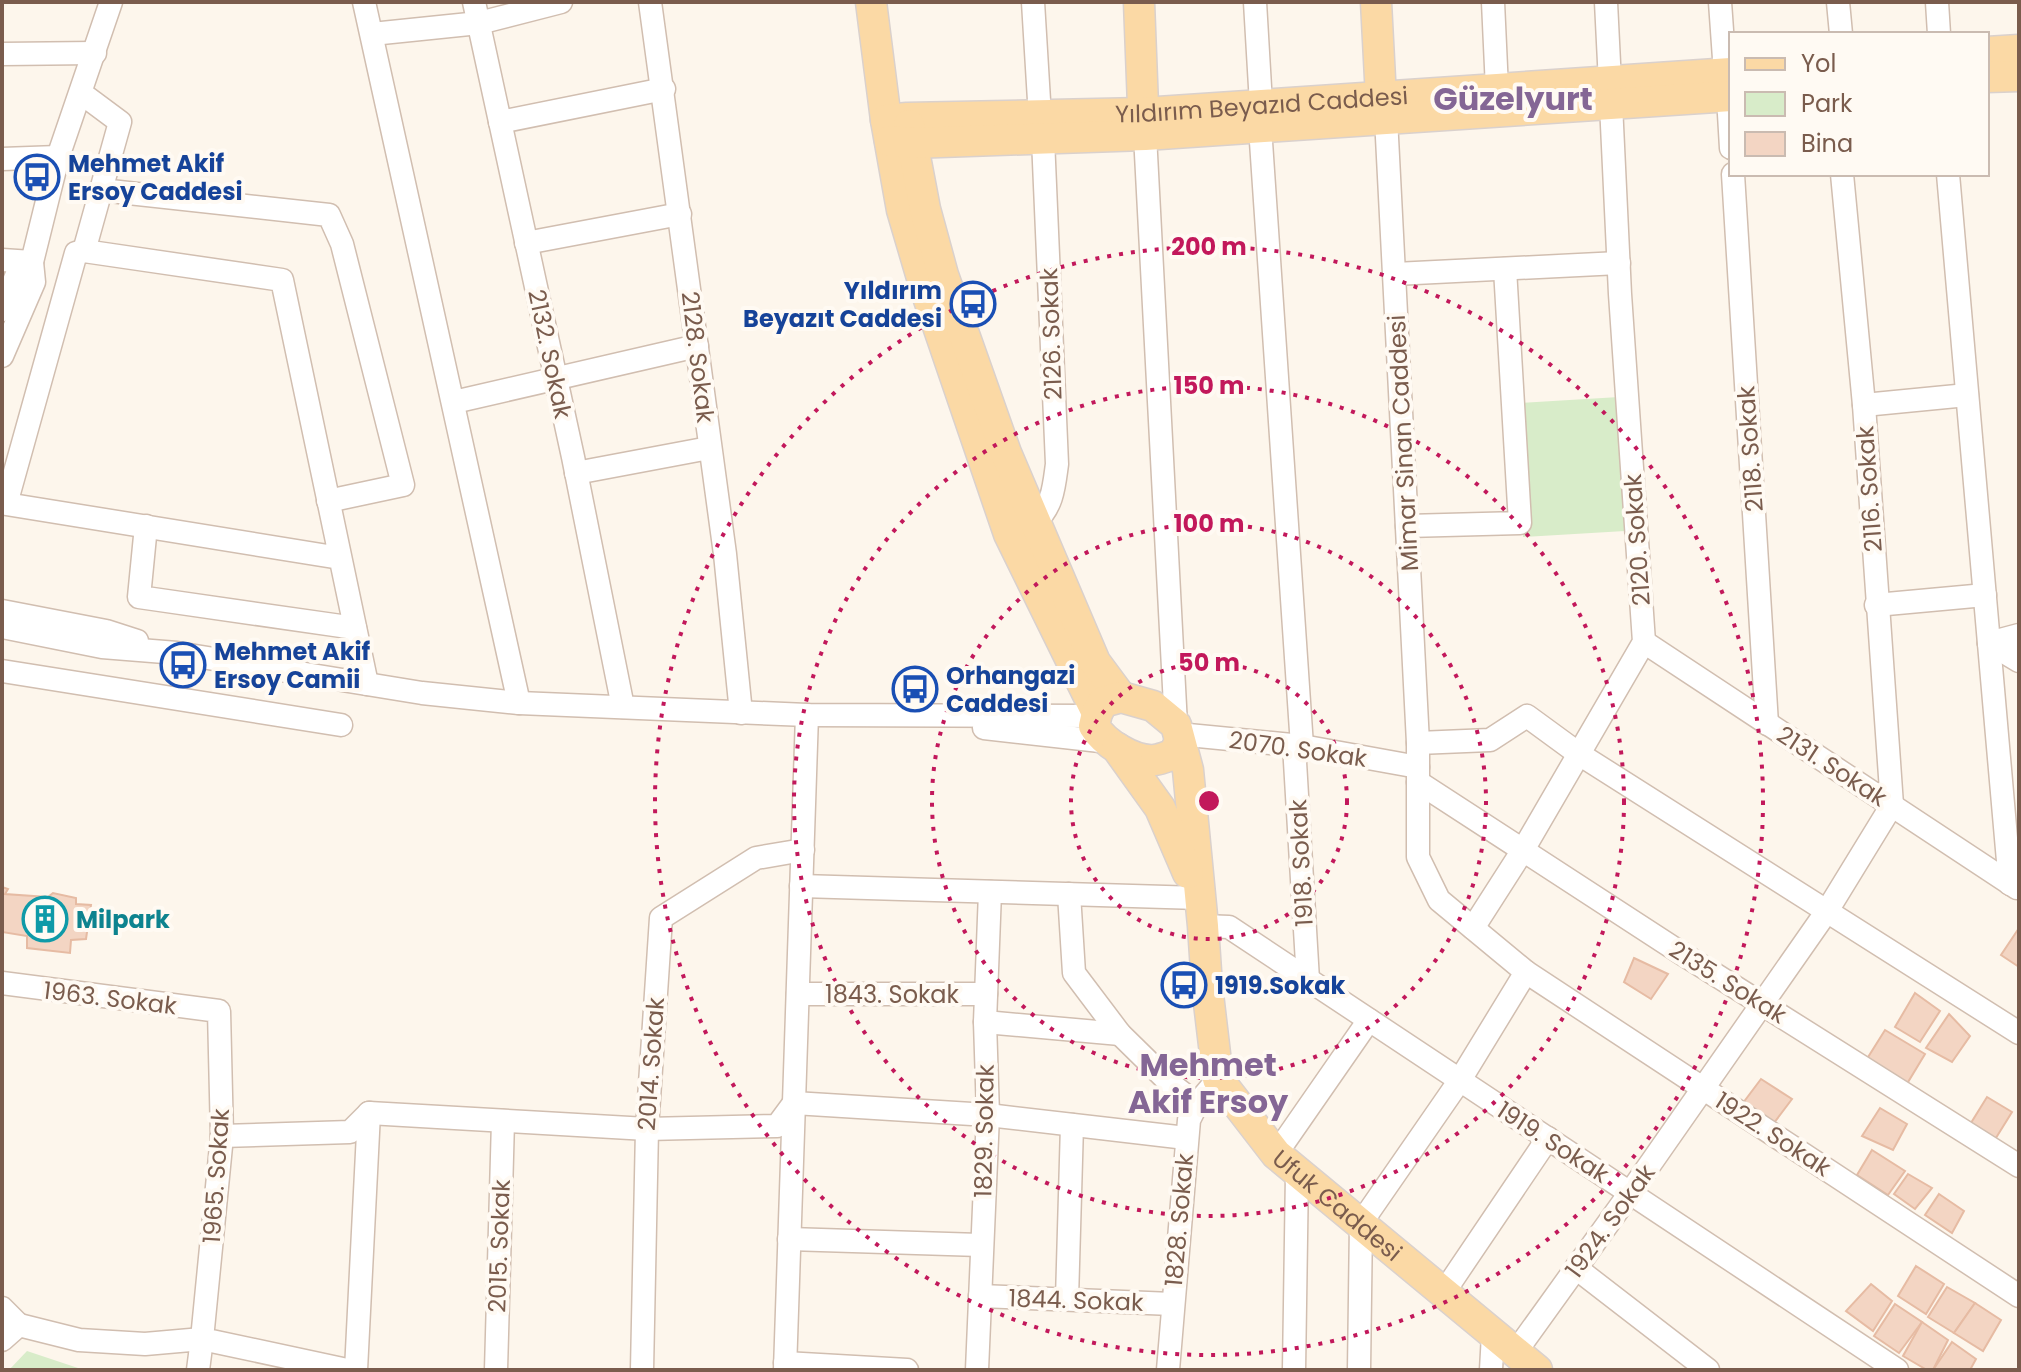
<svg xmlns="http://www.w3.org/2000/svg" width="2021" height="1372" viewBox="0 0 2021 1372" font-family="Poppins,sans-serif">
<rect width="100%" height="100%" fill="#fdf6ec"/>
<g fill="#d8ecc9">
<path d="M1619,397L1625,531L1523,537L1521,403Z"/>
<path d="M27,1351L84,1370H9Z"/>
</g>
<g fill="#f3d5c3" stroke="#e6bba3" stroke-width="2">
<path d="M2,887L8,889L5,894L48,897L53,893L76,898V904L91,905L86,939L71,940L70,953L27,948V936L2,932Z"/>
<path d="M2019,928V967L2001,955Z"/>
<path d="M1634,958L1668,974L1651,999L1624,982Z"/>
<path d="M1915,993L1940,1011L1920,1042L1895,1027Z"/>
<path d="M1949,1014L1970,1036L1952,1062L1926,1048Z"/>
<path d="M1885,1030L1925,1054L1905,1087L1865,1062Z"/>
<path d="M1761,1079L1792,1099L1774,1123L1743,1103Z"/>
<path d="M1987,1097L2012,1112L1991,1146L1966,1131Z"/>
<path d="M1880,1108L1907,1124L1893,1150L1862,1136Z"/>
<path d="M1872,1150L1905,1171L1888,1195L1857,1175Z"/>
<path d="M1908,1174L1932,1188L1915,1209L1894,1194Z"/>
<path d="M1939,1194L1964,1211L1952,1233L1925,1215Z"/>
<path d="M1916,1266L1944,1284L1926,1314L1898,1296Z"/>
<path d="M1871,1284L1892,1301L1873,1331L1846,1311Z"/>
<path d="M1947,1287L1975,1303L1954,1333L1928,1317Z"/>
<path d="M1975,1303L2001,1320L1983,1351L1954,1333Z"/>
<path d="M1895,1304L1922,1322L1899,1353L1874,1336Z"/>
<path d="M1922,1322L1948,1340L1933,1370H1927L1903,1356Z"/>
<path d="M1952,1342L1976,1359L1970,1370H1933Z"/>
</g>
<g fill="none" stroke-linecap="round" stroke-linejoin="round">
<g stroke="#d1beb0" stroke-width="25">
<g id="minor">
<path d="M364,2L519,703"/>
<path d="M474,2L573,457L623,707"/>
<path d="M650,2L725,554L741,713"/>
<path d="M1033,2L1040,117"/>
<path d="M1255,2L1261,104"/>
<path d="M1493,2L1497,89"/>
<path d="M1606,2L1610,83"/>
<path d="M1720,2L1725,73"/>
<path d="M1838,2L1841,34"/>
<path d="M1937,2L1939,34"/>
<path d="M372,34L479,23L561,2"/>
<path d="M2,54L95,53"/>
<path d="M81,93L120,122L84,251"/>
<path d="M1728,97L1731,148"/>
<path d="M500,122L664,89"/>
<path d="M1260,127L1302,746"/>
<path d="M1145,135L1176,725"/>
<path d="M2,159L58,157"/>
<path d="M1733,174L1767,724"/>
<path d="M1948,174L2010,884"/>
<path d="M101,190L329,215L342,244L403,485L328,501"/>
<path d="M526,243L680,214"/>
<path d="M2,260L32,262"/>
<path d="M1395,274L1619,263"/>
<path d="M2,310L17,274L32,262"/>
<path d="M2,356L34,282L32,262L58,157L111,2"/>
<path d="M454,402L697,346"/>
<path d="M1864,405L1967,395"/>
<path d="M576,473L709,448"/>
<path d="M1035,522C1053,506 1054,486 1057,464L1043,139"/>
<path d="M146,526L139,597L355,628"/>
<path d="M1407,526L1520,523L1505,269"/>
<path d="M340,558L6,504L76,253L84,251L282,280L367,684"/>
<path d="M1876,605L1985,595"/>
<path d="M2,611L106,631L137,641"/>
<path d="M2,627L102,647L177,653L422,693L519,703L807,715L1096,716"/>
<path d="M1644,642L2017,888"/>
<path d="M1989,643L2019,661"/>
<path d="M1989,643L2019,635"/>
<path d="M2,671L341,725"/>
<path d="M984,728L1109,742"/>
<path d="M1178,734L1302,746L1418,767"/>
<path d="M1418,743L1490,740L1527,716L1579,754L2019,1033"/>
<path d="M1294,745L1308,980"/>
<path d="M1418,782L1681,953L2019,1166"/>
<path d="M801,886L1199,898"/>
<path d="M1069,894L1074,973L1120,1034L1172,1085L1197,1104"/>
<path d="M1203,926L1229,927L1897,1370"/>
<path d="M1473,928L1523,850L1644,642L1620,294L1611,104"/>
<path d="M1526,972L2019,1296"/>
<path d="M2,983L219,1011L222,1136L202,1339L347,1370"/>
<path d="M798,994H986"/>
<path d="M985,1022L1120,1034"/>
<path d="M222,1136L350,1132L369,1113L647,1129L777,1126L794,1103L988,1115L1186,1138"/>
<path d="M1276,1154L1369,1020"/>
<path d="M789,1239L980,1245"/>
<path d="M1576,1268L1708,1370"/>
<path d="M1444,1292L1548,1138"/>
<path d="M980,1296L1172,1304"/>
<path d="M1067,1299L1072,1125"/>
<path d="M2,1308L19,1325"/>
<path d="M2,1340L19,1325L79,1340L145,1344L202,1339L198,1370"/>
<path d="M1515,1353L1630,1193L1827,911L1892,805L1864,405L1842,174"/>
<path d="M785,1363L907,1370"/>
<path d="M356,1370L369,1113"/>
<path d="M496,1370L503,1121"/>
<path d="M642,1370L647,1129L661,918L756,858L803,850"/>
<path d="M785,1370L807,715"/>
<path d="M977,1370L988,1115L985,1022L990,892"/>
<path d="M1168,1370L1189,1120L1197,1104L1218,1079"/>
<path d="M1294,1370L1297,1173"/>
<path d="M1359,1370L1361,1223L1460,1080L1526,972L1439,900L1418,857V743L1386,118"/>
<path d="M1491,1370L1493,1334"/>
</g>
</g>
<g stroke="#dad1cd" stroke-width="33">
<g id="major">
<path d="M871,2L886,120L902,210L925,288L1009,534L1097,713"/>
<path d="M1139,2L1144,132"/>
<path d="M1376,2L1381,98L1385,115"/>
<path d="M1987,52L2019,50"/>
<path d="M1987,77L2019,76"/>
<path id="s1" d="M886,120L907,118L1143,113L1731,73"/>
<path d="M909,125L925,209L943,275L1006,453L1095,662L1121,697"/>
<path d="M890,141L912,143L1145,135L1731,96"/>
<path id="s2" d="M1179,743L1174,754C1168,756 1162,759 1155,760C1134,762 1104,743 1094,726L1097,713L1103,702L1121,697L1153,706L1176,725L1188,770L1203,926L1207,986L1218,1079L1276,1154L1537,1370"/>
<path d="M1117,748L1160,808L1188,873"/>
</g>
</g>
<use href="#minor" stroke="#fff" stroke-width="22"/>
<use href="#major" stroke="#fbd9a5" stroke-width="30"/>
</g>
<g fill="none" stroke="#c2185b" stroke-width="4" stroke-dasharray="4 8">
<circle cx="1209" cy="801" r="138"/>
<circle cx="1209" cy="801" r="277"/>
<circle cx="1209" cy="801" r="415"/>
<circle cx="1209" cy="801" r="554"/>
</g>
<defs>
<g id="bus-ring" transform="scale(2.3)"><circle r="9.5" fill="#fffaf3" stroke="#1a4fb4" stroke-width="1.5"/><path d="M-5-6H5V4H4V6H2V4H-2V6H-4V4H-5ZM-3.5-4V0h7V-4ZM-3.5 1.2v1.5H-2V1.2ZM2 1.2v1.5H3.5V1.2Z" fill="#1a4fb4"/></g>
<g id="building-ring" transform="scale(2.3)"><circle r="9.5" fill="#fffaf3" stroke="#0f9aa8" stroke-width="1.5"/><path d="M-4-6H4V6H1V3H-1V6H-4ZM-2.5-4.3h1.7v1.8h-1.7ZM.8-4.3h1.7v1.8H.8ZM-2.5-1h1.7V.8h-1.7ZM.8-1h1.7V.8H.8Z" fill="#0f9aa8"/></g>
</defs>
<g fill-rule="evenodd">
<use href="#bus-ring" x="37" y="177"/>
<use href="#bus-ring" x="973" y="304"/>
<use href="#bus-ring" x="183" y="665"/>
<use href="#bus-ring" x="915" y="689"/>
<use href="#building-ring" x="45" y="919"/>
<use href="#bus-ring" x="1184" y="985"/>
</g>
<g text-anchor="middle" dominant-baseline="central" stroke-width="8" stroke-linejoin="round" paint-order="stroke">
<g font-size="24" fill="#7a5c4d" stroke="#fffaf3">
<text stroke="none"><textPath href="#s1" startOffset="376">Yıldırım Beyazıd Caddesi</textPath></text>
<text transform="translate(1051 334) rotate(-92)">2126. Sokak</text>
<text transform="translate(550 354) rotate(78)">2132. Sokak</text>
<text transform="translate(698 357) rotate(83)">2128. Sokak</text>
<text transform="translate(1403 443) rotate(-93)">Mimar Sinan Caddesi</text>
<text transform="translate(1750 449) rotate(-94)">2118. Sokak</text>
<text transform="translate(1869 489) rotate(-94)">2116. Sokak</text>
<text transform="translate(1637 540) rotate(-94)">2120. Sokak</text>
<text transform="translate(1298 749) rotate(8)">2070. Sokak</text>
<text transform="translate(1832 766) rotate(33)">2131. Sokak</text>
<text transform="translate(1301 863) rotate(-93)">1918. Sokak</text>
<text transform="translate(1728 982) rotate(32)">2135. Sokak</text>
<text x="892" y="994">1843. Sokak</text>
<text transform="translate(110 998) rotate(7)">1963. Sokak</text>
<text transform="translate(651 1064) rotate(-86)">2014. Sokak</text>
<text transform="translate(984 1131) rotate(-89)">1829. Sokak</text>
<text transform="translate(1773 1134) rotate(33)">1922. Sokak</text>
<text transform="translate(1553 1142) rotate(33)">1919. Sokak</text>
<text transform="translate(216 1176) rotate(-86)">1965. Sokak</text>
<text stroke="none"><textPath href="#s2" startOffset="744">Ufuk Caddesi</textPath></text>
<text transform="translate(1179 1220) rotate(-85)">1828. Sokak</text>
<text transform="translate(1610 1221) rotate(-54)">1924. Sokak</text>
<text transform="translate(499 1246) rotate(-88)">2015. Sokak</text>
<text transform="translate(1076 1300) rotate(2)">1844. Sokak</text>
</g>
<g font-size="24" font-weight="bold" fill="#164399" stroke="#fffaf3" text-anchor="start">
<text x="68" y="163">Mehmet Akif<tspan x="68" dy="28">Ersoy Caddesi</tspan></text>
<text x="942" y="290" text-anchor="end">Yıldırım<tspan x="942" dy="28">Beyazıt Caddesi</tspan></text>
<text x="214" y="651">Mehmet Akif<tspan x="214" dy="28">Ersoy Camii</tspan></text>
<text x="946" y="675">Orhangazi<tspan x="946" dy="28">Caddesi</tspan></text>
<text x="1215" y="985">1919.Sokak</text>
</g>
<g font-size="24" font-weight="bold" fill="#0d838f" stroke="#fffaf3" text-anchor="start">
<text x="76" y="919">Milpark</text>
</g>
<g font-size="32" font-weight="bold" fill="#846695" stroke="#fffaf3">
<text x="1513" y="98">Güzelyurt</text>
<text x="1208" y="1064">Mehmet<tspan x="1208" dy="37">Akif Ersoy</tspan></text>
</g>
</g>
<circle cx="1209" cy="801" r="12" fill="#c2185b" stroke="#fffaf3" stroke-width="4"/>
<g font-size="24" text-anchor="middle" font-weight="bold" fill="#c2185b" stroke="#fffaf3" stroke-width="8" stroke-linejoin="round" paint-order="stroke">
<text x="1209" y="255">200 m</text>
<text x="1209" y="394">150 m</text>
<text x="1209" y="532">100 m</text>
<text x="1209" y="671">50 m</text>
</g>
<rect width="2021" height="1372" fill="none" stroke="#7a5c4d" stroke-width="8"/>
<rect x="1729" y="32" width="260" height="144" fill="#fffaf3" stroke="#cabbb1" stroke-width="2"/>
<rect x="1745" y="58" width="40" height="12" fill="#fbd9a5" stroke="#cabbb1" stroke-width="2"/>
<text x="1801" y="72" font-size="24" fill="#7a5c4d">Yol</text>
<rect x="1745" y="92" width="40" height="24" fill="#d8ecc9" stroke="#cabbb1" stroke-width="2"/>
<text x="1801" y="112" font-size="24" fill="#7a5c4d">Park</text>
<rect x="1745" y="132" width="40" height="24" fill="#f3d5c3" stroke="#cabbb1" stroke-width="2"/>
<text x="1801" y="152" font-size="24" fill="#7a5c4d">Bina</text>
</svg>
